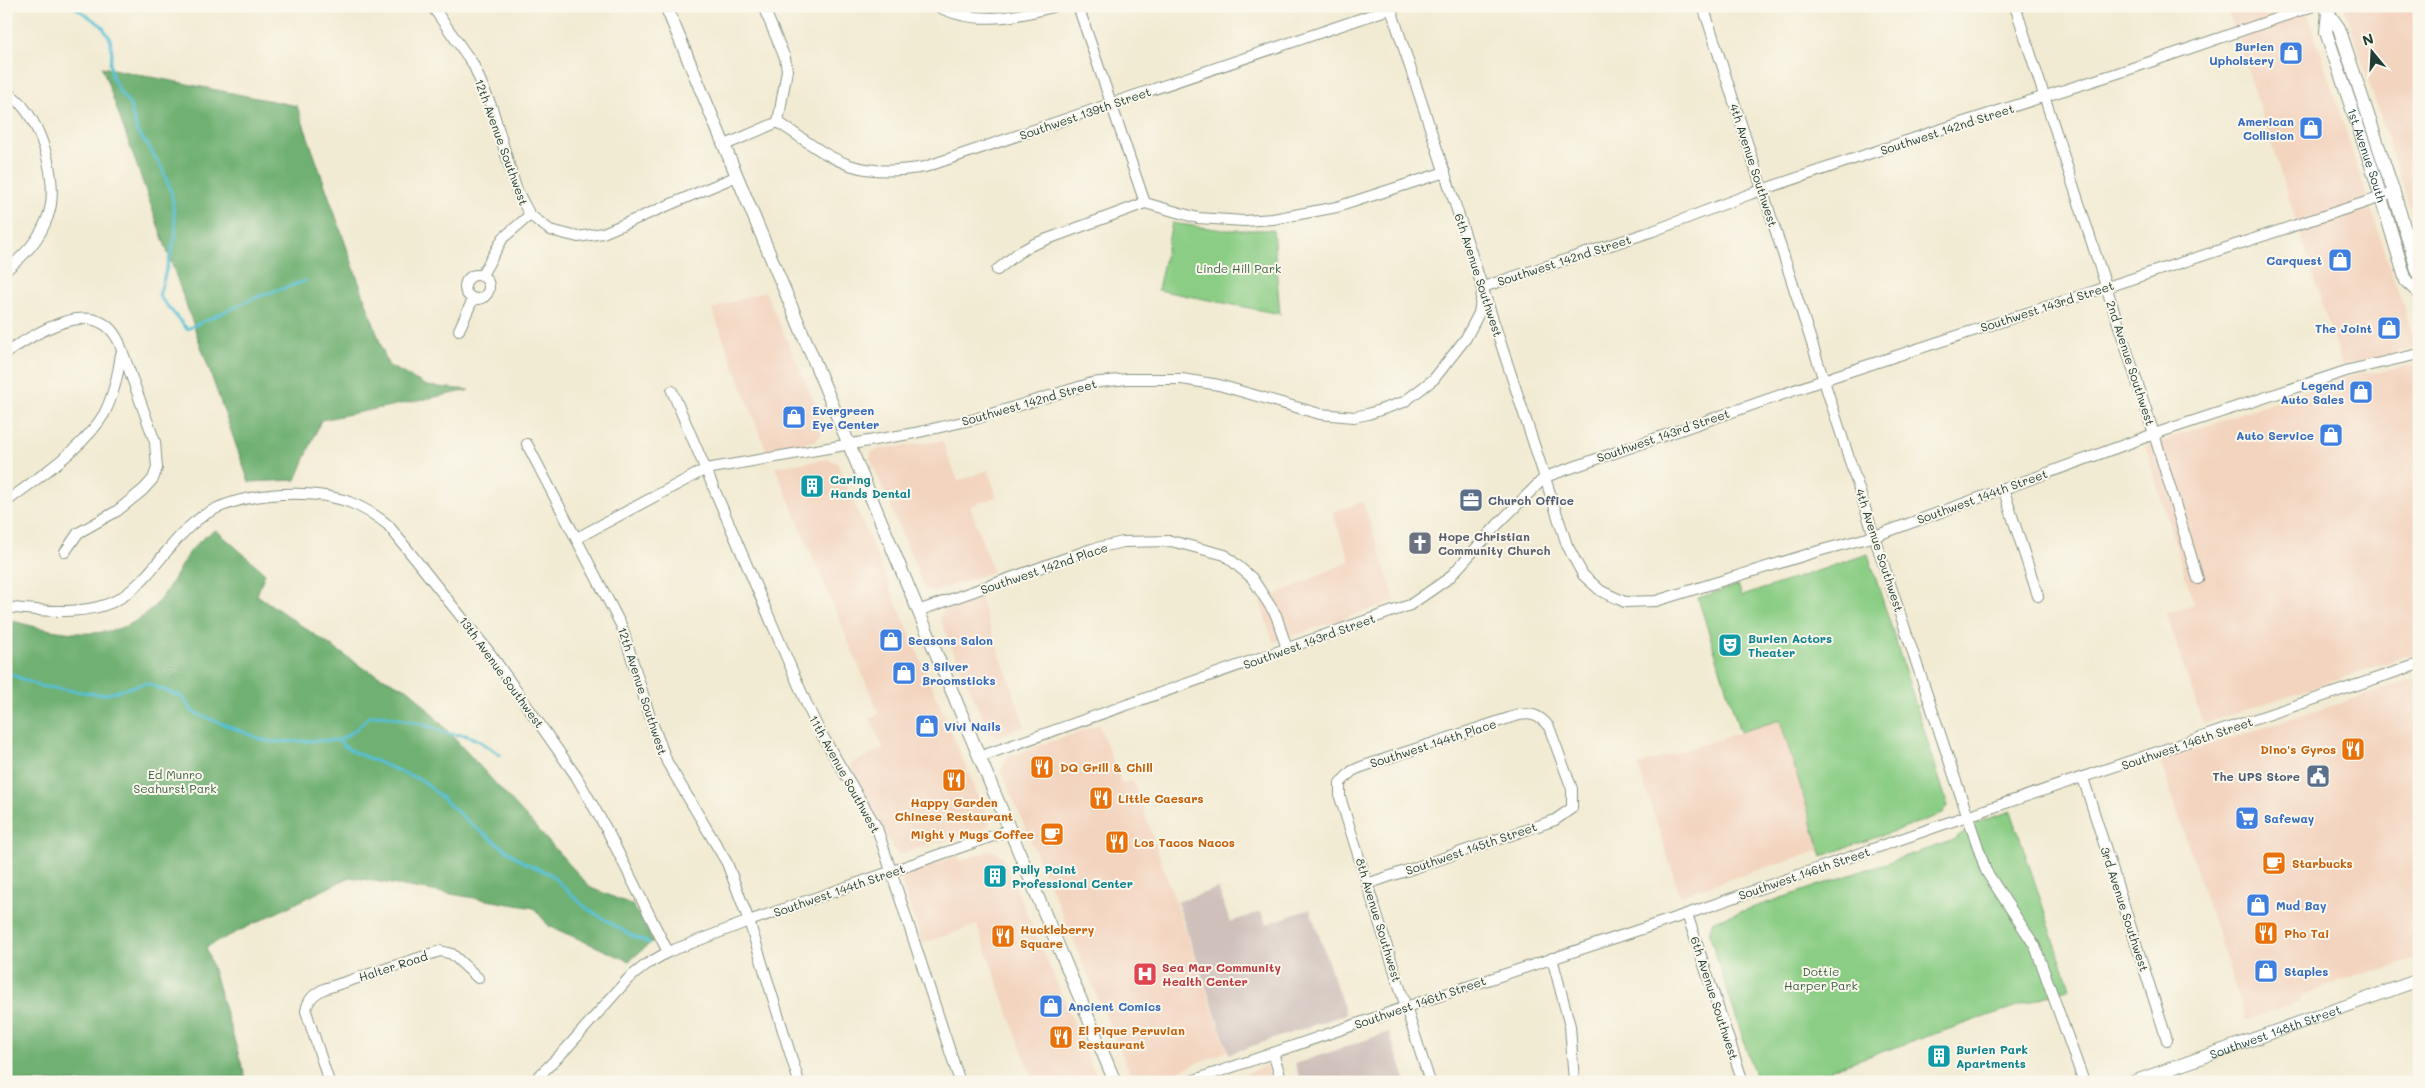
<svg xmlns="http://www.w3.org/2000/svg" width="2425" height="1088" viewBox="0 0 2425 1088" font-family="Mali,sans-serif">
<rect width="100%" height="100%" fill="#fbf7ec"/>
<filter id="ink" filterUnits="userSpaceOnUse"><feTurbulence type="fractalNoise" baseFrequency=".02" numOctaves="2"/><feDisplacementMap in="SourceGraphic" scale="10" xChannelSelector="R" yChannelSelector="G"/><feConvolveMatrix kernelMatrix="1 2 1 2 8 2 1 2 1" color-interpolation-filters="sRGB"/></filter>
<filter id="wash" filterUnits="userSpaceOnUse"><feTurbulence type="fractalNoise" baseFrequency=".0096" numOctaves="4" result="noise"/><feDisplacementMap in="SourceGraphic" scale="20" xChannelSelector="R" yChannelSelector="G"/><feGaussianBlur stdDeviation="1.12" result="paint"/><feColorMatrix in="noise" values="0 0 0 0 0 0 0 0 0 0 0 0 0 0 0 0 0 1.4 0 .05"/><feComposite in="paint" operator="in"/></filter>
<g filter="url(#wash)">
<rect width="100%" height="100%" fill="#f2ebd3"/>
<g fill="#f3d4bf">
<path d="M2227,6H2305L2415,343L2412,349L2342,365Z"/>
<path d="M2344,6H2419V236Z"/>
<path d="M765,291L824,424L822,434L815,441L766,450L712,309Z"/>
<path d="M2419,363V652L2203,724L2166,613L2194,604L2145,447L2358,372H2381Z"/>
<path d="M942,441L958,481L988,470L997,497L970,506L993,572L932,592L925,589L870,458L872,452L879,449Z"/>
<path d="M829,459L837,463L990,823L985,828L899,854L893,848L850,764L883,748L870,718L879,714L775,467Z"/>
<path d="M1363,502L1396,601L1273,642L1260,602L1350,561L1332,512Z"/>
<path d="M980,598L1025,726L998,736L989,734L940,619L944,610Z"/>
<path d="M2419,678V957L2382,971L2356,975L2303,995L2300,1001L2293,1005L2246,1020L2160,761Z"/>
<path d="M1780,720L1821,850L1680,895L1638,765Z"/>
<path d="M1099,725L1122,784L1133,781L1135,786L1227,1051L1151,1082L1133,1080L1001,771L1007,757Z"/>
<path d="M991,850L1002,856L1099,1082H1033L977,925L922,943L901,882L902,877L958,855L960,861Z"/>
<path d="M1266,1066L1271,1082H1223Z"/>
</g>
<g fill="#cfc0bb">
<path d="M1218,888L1230,922L1261,912L1266,924L1310,909L1346,1014L1229,1054L1177,902Z"/>
<path d="M1389,1032L1406,1082H1301L1295,1064Z"/>
</g>
<g fill="#8bcd85" stroke="#55855c">
<path d="M1172,223L1223,230H1273L1280,314L1158,290Z"/>
<path d="M1868,554L1948,806L1943,814L1822,856L1780,720L1740,732L1698,598L1738,585L1742,596Z"/>
<path d="M2011,811L2070,988L1831,1069L1835,1082H1757L1709,933L1713,921L1951,841L1981,821Z"/>
</g>
<g fill="#70b072" stroke="#487653">
<path d="M102,67L297,106L388,365L427,386L470,390L321,420L296,480L249,482Z"/>
<path d="M216,530L265,573L257,595L363,668L411,691L591,888L633,905L653,941L629,961L549,926L534,908L350,877L206,947L247,1082H6V619C58,634 124,649 162,597C181,571 185,546 216,530Z"/>
</g>
<g fill="none" stroke-linecap="round" stroke-linejoin="round">
<g stroke="#56bfd3" stroke-width="3">
<path d="M73,6L101,25L110,38L112,54L110,63L112,77L120,92L130,105L137,132L147,144L163,170L172,195L176,234L159,296L187,329L257,297L305,281"/>
<path d="M6,672L39,686L96,694H107L146,683L182,697L193,712L263,740L273,742L339,740L344,746L354,752L423,781L472,825L523,862L550,874L586,908L632,936L649,943"/>
<path d="M339,740L354,731L370,716L382,715L425,725L449,734L465,735L478,740L500,755"/>
</g>
</g>
</g>
<g filter="url(#ink)">
<g fill="none" stroke-linecap="round" stroke-linejoin="round">
<g stroke="#889484" stroke-width="12">
<g id="minor">
<path d="M432,6L473,64L492,108L516,188L524,204L530,215L550,230L578,237L603,233L737,176"/>
<path d="M937,6C974,26 1017,17 1056,6"/>
<path d="M1078,6L1145,203"/>
<path d="M1390,6L1567,545L1583,575L1601,591L1625,602L1656,601L1822,550L1875,536L2154,434L2349,370L2419,354"/>
<path d="M1703,6L1877,545L1986,871L2035,946L2084,1082"/>
<path d="M2015,6L2154,434L2198,579"/>
<path d="M6,92C39,109 61,182 48,216C40,239 25,255 6,270"/>
<path d="M778,122C835,161 853,179 925,167L1395,7"/>
<path d="M725,145L778,122L787,70L785,58L763,6"/>
<path d="M997,270L1018,253L1034,244L1145,203L1198,218L1244,221L1273,219L1337,207L1445,172"/>
<circle cx="477" cy="287" r="12"/>
<path d="M482,275L503,238L530,215"/>
<path d="M459,330L473,299"/>
<path d="M6,353C36,333 96,293 119,342L155,442L157,468L153,479L143,490L117,511L78,533L65,552"/>
<path d="M672,391L807,705L819,730L877,828L960,1082"/>
<path d="M527,444L622,627L651,720L667,762L727,863L749,921L799,1082"/>
<path d="M2003,488L2038,596"/>
<path d="M6,502C37,478 84,448 104,414C114,395 118,375 121,354"/>
<path d="M577,538L706,469L915,433L975,419L1092,383L1127,379H1182L1219,385L1320,414L1354,417L1368,414L1404,402L1434,379L1466,338L1479,313L1483,287L1653,231L1750,194L1939,130L2118,73L2313,6"/>
<path d="M6,607C41,611 91,617 122,597C152,577 168,543 196,521C231,492 308,487 349,502C364,508 376,515 388,525L490,653L576,776L608,832L668,952"/>
<path d="M918,611L1092,549L1123,542L1171,541L1225,555L1252,578L1276,615L1287,649"/>
<path d="M979,757L1410,605L1449,578L1498,524L1545,477L1838,375L2394,193"/>
<path d="M2083,778L2167,1040"/>
<path d="M1367,884L1555,820L1572,808V789L1549,727C1538,713 1529,712 1512,717L1361,767L1352,771L1340,783V797C1370,892 1399,987 1430,1082"/>
<path d="M1687,914L1743,1082"/>
<path d="M1552,958L1570,1026L1574,1082"/>
<path d="M1273,1053L1282,1082"/>
<path d="M329,1082L306,1011C308,999 314,994 324,989L440,951L452,954L478,978"/>
<path d="M533,1082L566,1049L628,979L647,964L668,952L749,921L1010,830"/>
<path d="M1189,1082L1406,1007L1687,914L1967,816L2419,664"/>
</g>
</g>
<g stroke="#889484" stroke-width="14">
<g id="major">
<path d="M666,6L1115,1082"/>
<path d="M2327,11L2339,28L2394,193L2419,276"/>
<path id="s1" d="M2328,13L2326,32L2373,171L2406,281L2418,292"/>
<path id="s2" d="M2133,1082L2419,980"/>
</g>
</g>
<use href="#minor" stroke="#fff" stroke-width="10"/>
<use href="#major" stroke="#fff" stroke-width="12"/>
</g>
</g>
<defs>
<g id="shop-square" transform="scale(1.25)"><rect x="-9" y="-9" width="18" height="18" rx="4" fill="#3f7fe0" stroke="#fbf7ec"/><path d="M-5-2.5h2.3a2.7 3.5 0 0 1 5.4 0H5L5.5 6h-11ZM-1.5-2.5h3a1.5 2.3 0 0 0-3 0Z" fill="#fff"/></g>
<g id="building-square" transform="scale(1.25)"><rect x="-9" y="-9" width="18" height="18" rx="4" fill="#0f9aa8" stroke="#fbf7ec"/><path d="M-4-6H4V6H1V3H-1V6H-4ZM-2.5-4.3h1.7v1.8h-1.7ZM.8-4.3h1.7v1.8H.8ZM-2.5-1h1.7V.8h-1.7ZM.8-1h1.7V.8H.8Z" fill="#fff"/></g>
<g id="office-square" transform="scale(1.25)"><rect x="-9" y="-9" width="18" height="18" rx="4" fill="#5c6f8a" stroke="#fbf7ec"/><path d="M-6-3h4V-5.5h4V-3h4V5H-6ZM-1-4.5V-3h2v-1.5ZM-6 0V1H6V0Z" fill="#fff"/></g>
<g id="church-square" transform="scale(1.25)"><rect x="-9" y="-9" width="18" height="18" rx="4" fill="#6b7280" stroke="#fbf7ec"/><path d="M-1.2-6h2.4v3.5h3.3v2.4h-3.3V6h-2.4V-.1h-3.3v-2.4h3.3Z" fill="#fff"/></g>
<g id="theatre-square" transform="scale(1.25)"><rect x="-9" y="-9" width="18" height="18" rx="4" fill="#0f9aa8" stroke="#fbf7ec"/><path d="M-5-5.5Q0-4 5-5.5V0Q5 5 0 6Q-5 5-5 0ZM-3.3-2.5H-1v1.5H-3.3ZM1-2.5H3.3v1.5H1ZM-2.8 1Q0 5.5 2.8 1Z" fill="#fff"/></g>
<g id="restaurant-square" transform="scale(1.25)"><rect x="-9" y="-9" width="18" height="18" rx="4" fill="#e8710a" stroke="#fbf7ec"/><path d="M-5-6h1v4h1v-4h1v4h1v-4h1v5L-1.5 .5V6h-2V.5L-5-1ZM5-6V6H3V1.5H1.5Q1.5-4 5-6Z" fill="#fff"/></g>
<g id="civic-square" transform="scale(1.25)"><rect x="-9" y="-9" width="18" height="18" rx="4" fill="#5c6f8a" stroke="#fbf7ec"/><path d="M-.6-6.5H3V-4.5H.6V-3L4-1V1h2V6H-6V1h2V-1L-.6-3ZM-1.2 2.5V6h2.4V2.5Z" fill="#fff"/></g>
<g id="supermarket-square" transform="scale(1.25)"><rect x="-9" y="-9" width="18" height="18" rx="4" fill="#3f7fe0" stroke="#fbf7ec"/><path d="M-6-5.5h2.5l.6 2H6L4.5 2H-2.5L-4.4-4H-6ZM-1.5 3.2a1.3 1.3 0 1 0 .1 0ZM3 3.2a1.3 1.3 0 1 0 .1 0Z" fill="#fff"/></g>
<g id="cafe-square" transform="scale(1.25)"><rect x="-9" y="-9" width="18" height="18" rx="4" fill="#e8710a" stroke="#fbf7ec"/><path d="M-5.5-4.5H6V0H3Q3 3.5 0 3.5H-2.5Q-5.5 3.5-5.5 0ZM3-3.2v2h1.7v-2ZM-6 4.5H4V6H-6Z" fill="#fff"/></g>
<g id="hospital-square" transform="scale(1.25)"><rect x="-9" y="-9" width="18" height="18" rx="4" fill="#e0444e" stroke="#fbf7ec"/><path d="M-5-5h3v3.5h4V-5h3V5h-3V1.5h-4V5h-3Z" fill="#fff"/></g>
</defs>
<g fill-rule="evenodd">
<use href="#shop-square" x="2291" y="53"/>
<use href="#shop-square" x="2311" y="128"/>
<use href="#shop-square" x="2340" y="260"/>
<use href="#shop-square" x="2389" y="328"/>
<use href="#shop-square" x="2361" y="392"/>
<use href="#shop-square" x="794" y="417"/>
<use href="#shop-square" x="2331" y="435"/>
<use href="#building-square" x="812" y="486"/>
<use href="#office-square" x="1471" y="500"/>
<use href="#church-square" x="1420" y="543"/>
<use href="#shop-square" x="891" y="640"/>
<use href="#theatre-square" x="1730" y="645"/>
<use href="#shop-square" x="904" y="673"/>
<use href="#shop-square" x="927" y="726"/>
<use href="#restaurant-square" x="2353" y="749"/>
<use href="#restaurant-square" x="1042" y="767"/>
<use href="#civic-square" x="2318" y="776"/>
<use href="#restaurant-square" x="954" y="780"/>
<use href="#restaurant-square" x="1101" y="798"/>
<use href="#supermarket-square" x="2247" y="818"/>
<use href="#cafe-square" x="1052" y="834"/>
<use href="#restaurant-square" x="1117" y="842"/>
<use href="#cafe-square" x="2274" y="863"/>
<use href="#building-square" x="995" y="876"/>
<use href="#shop-square" x="2258" y="905"/>
<use href="#restaurant-square" x="2266" y="933"/>
<use href="#restaurant-square" x="1003" y="936"/>
<use href="#shop-square" x="2266" y="971"/>
<use href="#hospital-square" x="1145" y="974"/>
<use href="#shop-square" x="1051" y="1006"/>
<use href="#restaurant-square" x="1061" y="1037"/>
<use href="#building-square" x="1939" y="1056"/>
</g>
<g text-anchor="middle" dominant-baseline="central" stroke-width="4" stroke-linejoin="round" paint-order="stroke">
<g font-size="12" font-weight="bold" fill="#366cbe" stroke="#fbf7ec" text-anchor="start">
<text x="2274" y="46" text-anchor="end">Burien<tspan x="2274" dy="14">Upholstery</tspan></text>
<text x="2294" y="121" text-anchor="end">American<tspan x="2294" dy="14">Collision</tspan></text>
<text x="2322" y="260" text-anchor="end">Carquest</text>
<text x="2372" y="328" text-anchor="end">The Joint</text>
<text x="2344" y="385" text-anchor="end">Legend<tspan x="2344" dy="14">Auto Sales</tspan></text>
<text x="812" y="410">Evergreen<tspan x="812" dy="14">Eye Center</tspan></text>
<text x="2314" y="435" text-anchor="end">Auto Service</text>
<text x="908" y="640">Seasons Salon</text>
<text x="922" y="666">3 Silver<tspan x="922" dy="14">Broomsticks</tspan></text>
<text x="944" y="726">Vivi Nails</text>
<text x="2264" y="818">Safeway</text>
<text x="2276" y="905">Mud Bay</text>
<text x="2284" y="971">Staples</text>
<text x="1068" y="1006">Ancient Comics</text>
</g>
<g font-size="12" fill="#1f3d34" stroke="#fbf7ec">
<text transform="translate(1085 113) rotate(-19)">Southwest 139th Street</text>
<text transform="translate(1947 129) rotate(-18)">Southwest 142nd Street</text>
<text transform="translate(502 142) rotate(70)">12th Avenue Southwest</text>
<text stroke="none"><textPath href="#s1" startOffset="149">1st Avenue South</textPath></text>
<text transform="translate(1754 165) rotate(72)">4th Avenue Southwest</text>
<text transform="translate(1564 260) rotate(-18)">Southwest 142nd Street</text>
<text transform="translate(1479 275) rotate(72)">6th Avenue Southwest</text>
<text transform="translate(2047 306) rotate(-18)">Southwest 143rd Street</text>
<text transform="translate(2131 363) rotate(72)">2nd Avenue Southwest</text>
<text transform="translate(1029 402) rotate(-16)">Southwest 142nd Street</text>
<text transform="translate(1663 435) rotate(-19)">Southwest 143rd Street</text>
<text transform="translate(1982 496) rotate(-20)">Southwest 144th Street</text>
<text transform="translate(1880 550) rotate(72)">4th Avenue Southwest</text>
<text transform="translate(1044 568) rotate(-19)">Southwest 142nd Place</text>
<text transform="translate(1309 641) rotate(-20)">Southwest 143rd Street</text>
<text transform="translate(502 672) rotate(54)">13th Avenue Southwest</text>
<text transform="translate(643 691) rotate(72)">12th Avenue Southwest</text>
<text transform="translate(1433 743) rotate(-18)">Southwest 144th Place</text>
<text transform="translate(2187 743) rotate(-19)">Southwest 146th Street</text>
<text transform="translate(845 774) rotate(61)">11th Avenue Southwest</text>
<text transform="translate(1471 848) rotate(-19)">Southwest 145th Street</text>
<text transform="translate(1804 873) rotate(-19)">Southwest 146th Street</text>
<text transform="translate(839 890) rotate(-19)">Southwest 144th Street</text>
<text transform="translate(2125 909) rotate(72)">3rd Avenue Southwest</text>
<text transform="translate(1379 920) rotate(73)">8th Avenue Southwest</text>
<text transform="translate(393 966) rotate(-18)">Halter Road</text>
<text transform="translate(1715 998) rotate(72)">6th Avenue Southwest</text>
<text transform="translate(1420 1002) rotate(-19)">Southwest 146th Street</text>
<text stroke="none"><textPath href="#s2" startOffset="151">Southwest 148th Street</textPath></text>
</g>
<g font-size="12" fill="#3a6148" stroke="#fbf7ec">
<text x="1239" y="268">Linde Hill Park</text>
<text x="175" y="774">Ed Munro<tspan x="175" dy="14">Seahurst Park</tspan></text>
<text x="1821" y="971">Dottie<tspan x="1821" dy="14">Harper Park</tspan></text>
</g>
<g font-size="12" font-weight="bold" fill="#0d838f" stroke="#fbf7ec" text-anchor="start">
<text x="830" y="479">Caring<tspan x="830" dy="14">Hands Dental</tspan></text>
<text x="1748" y="638">Burien Actors<tspan x="1748" dy="14">Theater</tspan></text>
<text x="1012" y="869">Pully Point<tspan x="1012" dy="14">Professional Center</tspan></text>
<text x="1956" y="1049">Burien Park<tspan x="1956" dy="14">Apartments</tspan></text>
</g>
<g font-size="12" font-weight="bold" fill="#4e5e75" stroke="#fbf7ec" text-anchor="start">
<text x="1488" y="500">Church Office</text>
<text x="2300" y="776" text-anchor="end">The UPS Store</text>
</g>
<g font-size="12" font-weight="bold" fill="#5b616d" stroke="#fbf7ec" text-anchor="start">
<text x="1438" y="536">Hope Christian<tspan x="1438" dy="14">Community Church</tspan></text>
</g>
<g font-size="12" font-weight="bold" fill="#c56008" stroke="#fbf7ec" text-anchor="start">
<text x="2336" y="749" text-anchor="end">Dino's Gyros</text>
<text x="1060" y="767">DQ Grill &amp; Chill</text>
<text x="1118" y="798">Little Caesars</text>
<text x="954" y="802" text-anchor="middle">Happy Garden<tspan x="954" dy="14">Chinese Restaurant</tspan></text>
<text x="1034" y="834" text-anchor="end">Might y Mugs Coffee</text>
<text x="1134" y="842">Los Tacos Nacos</text>
<text x="2292" y="863">Starbucks</text>
<text x="1020" y="929">Huckleberry<tspan x="1020" dy="14">Square</tspan></text>
<text x="2284" y="933">Pho Tai</text>
<text x="1078" y="1030">El Pique Peruvian<tspan x="1078" dy="14">Restaurant</tspan></text>
</g>
<g font-size="12" font-weight="bold" fill="#be3a42" stroke="#fbf7ec" text-anchor="start">
<text x="1162" y="967">Sea Mar Community<tspan x="1162" dy="14">Health Center</tspan></text>
</g>
</g>
<rect width="2425" height="1088" fill="none" stroke="#fbf7ec" stroke-width="25"/>
<g transform="translate(2372 52) rotate(342)" stroke="#fbf7ec" stroke-width="4" paint-order="stroke">
<path d="M0-4L9 19L0 12L-9 19Z" fill="#1f3d34"/>
<text y="-8" font-size="14" font-weight="bold" text-anchor="middle" fill="#1f3d34">N</text>
</g>
</svg>
